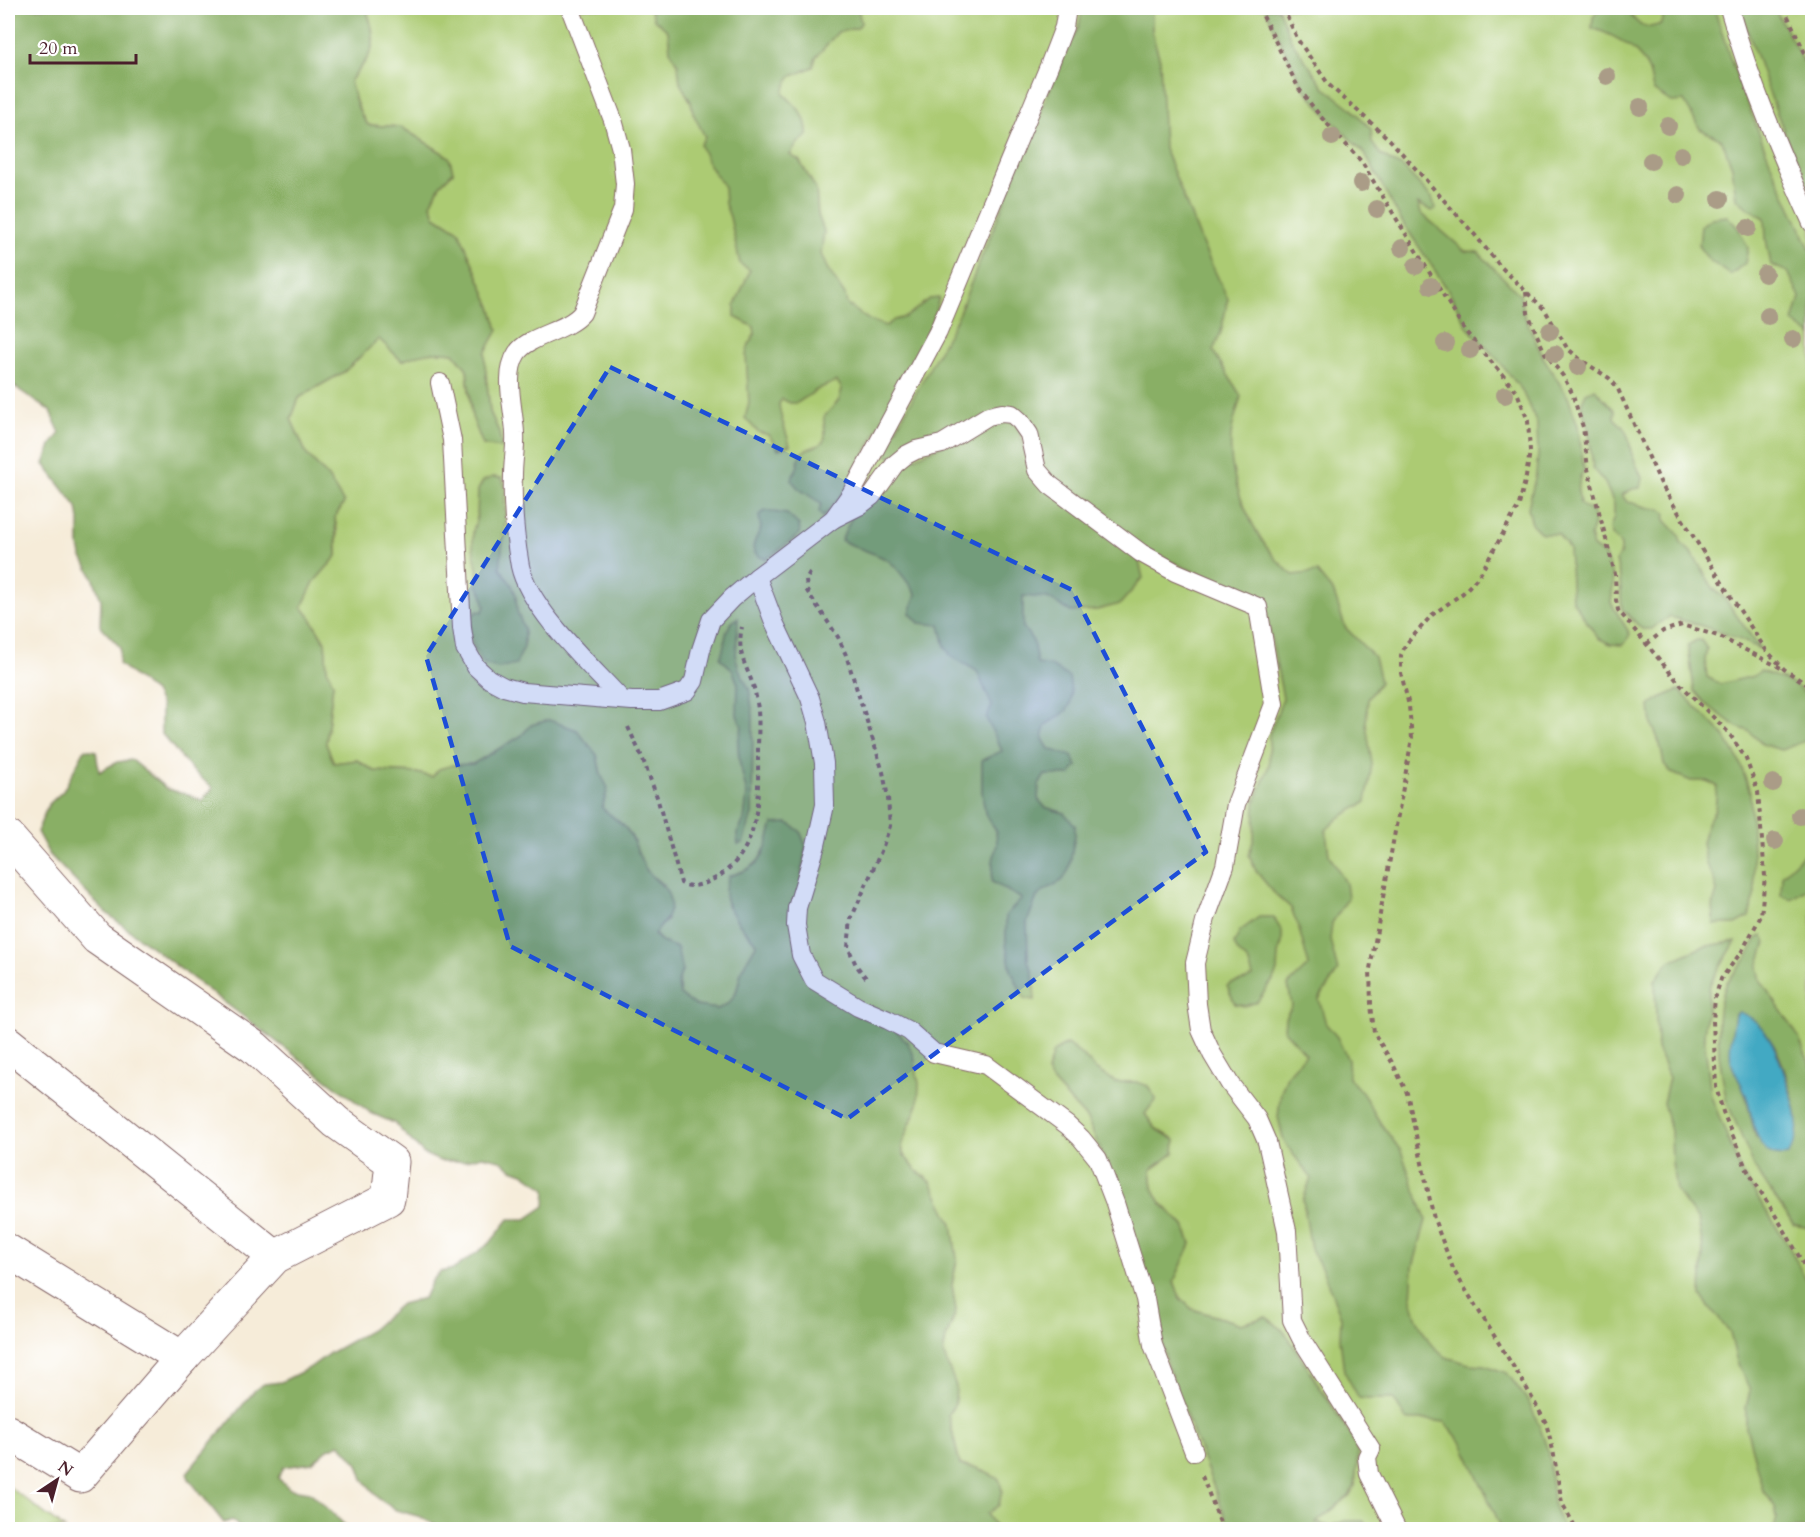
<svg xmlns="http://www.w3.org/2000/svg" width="1820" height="1537" viewBox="0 0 1820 1537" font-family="Cardo,serif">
<rect width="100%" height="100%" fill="#fff"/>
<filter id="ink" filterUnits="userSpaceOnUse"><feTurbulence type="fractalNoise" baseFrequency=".0167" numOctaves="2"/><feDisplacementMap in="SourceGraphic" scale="12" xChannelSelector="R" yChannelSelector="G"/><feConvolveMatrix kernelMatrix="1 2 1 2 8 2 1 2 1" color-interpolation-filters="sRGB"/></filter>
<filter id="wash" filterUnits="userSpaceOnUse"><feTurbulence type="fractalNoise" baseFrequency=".008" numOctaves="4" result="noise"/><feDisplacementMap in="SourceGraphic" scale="24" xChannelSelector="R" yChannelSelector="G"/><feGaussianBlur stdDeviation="1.35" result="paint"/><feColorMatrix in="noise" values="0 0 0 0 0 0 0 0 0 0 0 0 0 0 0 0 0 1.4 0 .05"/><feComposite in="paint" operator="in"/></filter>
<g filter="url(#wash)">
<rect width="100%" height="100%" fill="#f6ecd9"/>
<g fill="#accb73" stroke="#7b754f" stroke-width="1.5">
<path d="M366,8H1812V1529L1371,1530L1363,1521H1345L1330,1526L1315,1523L1349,1496L1351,1436L1284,1331L1266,1317L1241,1324L1192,1309L1180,1298L1174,1281L1191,1243L1184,1226L1161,1203L1153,1188L1151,1170L1163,1162L1171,1137L1155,1128L1145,1114L1136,1082H1116L1096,1070L1083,1056L1047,1072L1052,1081L1087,1119L1102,1153L1153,1301L1167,1365L1230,1529H997L987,1514L977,1468L960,1465L948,1414L955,1404L948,1367L943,1353L946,1338L956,1311L952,1285L957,1259L931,1182L916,1170L903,1154L902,1144L918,1104L817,987L773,824L768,843L755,867L729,876L727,905L746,932L757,943L742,969L736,993L729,1003L718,1009L695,1006L680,995L678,982L682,970L677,948L662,942L654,933L667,920L664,885L649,874L638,857L634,841L626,828L602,808L607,788L601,775L597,755L549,720L532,725L521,736L473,764L453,765L432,777L417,773L374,771L357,760L334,763L326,744L333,683L327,670L325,642L310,617L302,608L313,582L337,556V530L328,477L307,455L291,419L299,398L310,391L344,372L379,338L402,361C420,353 434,350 454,353L467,369L469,392L483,445L502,448L499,432L490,412L485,364V353L498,330L491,307L459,231L435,216L431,204L440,185L453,172L449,157L401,127L368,125C358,112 354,97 350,81C374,51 379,46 366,8Z"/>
<path d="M8,1486L65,1529H8Z"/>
</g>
<g fill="#89af65" stroke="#6a6748" stroke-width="1.5" fill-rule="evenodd">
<path d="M8,8H366C379,46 374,51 350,81C354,97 358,112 368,125L401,127L449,157L453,172L440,185L431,204L435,216L459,231L491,307L498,330L485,353V364L490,412L499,432L502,448L483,445L472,417L467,369L454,353C434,350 420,353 402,361L379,339L344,372L310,391L299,398L291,419L307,455L328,477L344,503L335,517L337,556L314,582L302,607L310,617L325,642L327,669L333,683L326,744L334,763L357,760L374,771L417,773L432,777L439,769L453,765L473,764L521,736L531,725L549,720L577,730L597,755L601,775L608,788L602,808C610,815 621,822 627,830C637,842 638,859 648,872C656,882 668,886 670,901C672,914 663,924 654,934L662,942L677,948L682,970L678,982L680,995L696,1006L718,1009L729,1003L736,993L742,969L757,943C745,932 723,907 725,890C726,885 728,880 729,876C763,867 764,855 773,824L788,823L800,831L806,846L802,869L800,964L894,1028L907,1042L914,1056L919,1084L918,1104L902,1144L903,1154L916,1170L931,1182L952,1224L957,1259L952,1285L956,1311L946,1338L943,1353L956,1386L955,1404L948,1414L960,1465L977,1468L999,1479L1002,1490L999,1505L987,1514L997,1529H444L421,1517L396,1510L379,1499L363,1479L358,1464L340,1444L328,1449L312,1463L284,1467L278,1478L290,1489L310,1492L349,1529H241L232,1520L224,1523L189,1479L187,1473L255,1390L264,1384L281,1382L309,1368L330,1353L371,1330L401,1304L424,1298L432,1281L440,1272L454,1269L490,1243L509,1219H526L545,1206L546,1189L523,1173L512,1169L500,1160L482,1156L463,1161H440L424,1154L394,1123L371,1113L105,912L49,854L37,832L48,805L63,791L85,749L96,751L99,772L117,762L132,760L167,789L187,794L202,801L213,788L192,770L161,733V706L154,692L119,664L120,647L100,626L101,600L93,577L81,556L79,546V520L77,507L44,464L51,445L60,433L50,411L8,382Z"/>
<path d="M650,8H858L861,23L857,28L838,32L816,57L813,67L790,77L783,93C797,107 808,115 807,136L797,144L790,155L799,160L816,189L818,215L824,231L821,254L827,268L845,295L847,304L869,320L886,326L894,320L906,317L929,299L939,298L931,325L847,489L823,517L819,513L821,503L799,489L792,481C792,475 794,474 797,468C799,464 798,459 800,455C805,446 819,449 824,440C827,434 823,424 824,417L839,400L842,389L837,381L820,388L797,403H790L782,399L779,404C780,418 786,431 790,445L778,449L769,435L758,432L745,418L749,403L746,355L749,344L755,334L754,327L735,317V305L750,270L740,264L730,217L725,204L724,187L709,165L700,145L705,137L693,113L691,102L680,83L678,65L670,50L668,31L654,19Z"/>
<path d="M1083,8H1152V33L1160,60L1164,148L1204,248L1228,299L1221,332L1213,351L1241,396C1238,409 1232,423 1231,436C1227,483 1257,547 1293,575L1317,572L1334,593L1345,627L1374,657L1380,682L1368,699L1366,723L1372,764L1366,802L1340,817L1326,830L1329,855L1346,883L1348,898L1332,923L1330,940L1338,971L1319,999L1326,1024L1337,1037L1348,1060L1349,1078L1363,1094L1381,1124L1401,1151L1426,1220L1413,1267L1411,1298L1416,1317L1430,1343L1446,1357L1469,1364L1484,1365L1507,1373L1528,1401L1539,1425L1549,1454L1553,1503L1563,1529H1502L1462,1443L1445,1422L1428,1420H1406L1394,1399H1368L1359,1398L1344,1371L1340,1339L1341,1317L1322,1269L1311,1249L1303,1200L1311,1178L1284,1142L1278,1117L1281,1092L1287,1076L1306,1054L1284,1030L1285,1018L1292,1006L1288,985L1309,965L1299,929L1291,908L1273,892L1256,871L1249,855L1254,838L1255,802L1269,765V735L1283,698L1264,602L1145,550L1103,517L1079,494L1053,480L1043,471L1017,408L941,437L891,458L884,451L956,320L1061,62L1078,29Z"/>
<path d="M1265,8H1278L1291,40L1324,87L1352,109L1371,129L1372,143L1381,155L1392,162L1403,167L1432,198L1436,209L1432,211L1418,204L1421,213L1465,251L1478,252L1520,295L1524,315L1543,357L1568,397L1578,426L1584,470L1580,477L1578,491L1580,504L1593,513L1594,523L1590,536L1593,547L1604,554L1612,575L1613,585L1611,603L1630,634L1626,642L1622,645L1610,644L1598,638L1572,600L1569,549L1558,534H1542L1532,524L1528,508L1536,474L1538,454L1537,423L1521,389L1497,359L1468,328L1448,290L1401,220L1365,154L1329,118L1304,88L1283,47Z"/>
<path d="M1601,8H1625C1638,23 1640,32 1661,24L1663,12L1659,8H1714L1730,58L1773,169L1812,253V336L1793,322L1800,297L1788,272L1771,265L1766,239L1765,218L1749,209L1736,198L1732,167L1722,140L1700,129L1684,101L1671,102L1653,90C1652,84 1651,77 1649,71C1639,47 1614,35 1592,28L1593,17Z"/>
<path d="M1740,8H1774L1812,77V195C1783,135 1761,71 1740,8Z"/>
<path d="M1727,216L1739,229L1748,248L1745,263L1730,275L1709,260L1699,247L1701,226L1711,218Z"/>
<path d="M1595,389L1615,411L1614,418L1624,428L1629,439L1631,452L1642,478L1640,488L1632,489L1622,495L1627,502C1641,503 1644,510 1661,509L1666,514L1665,520L1679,535L1681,543L1692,553L1713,588L1725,599L1760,649C1731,634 1701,625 1670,617L1659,623L1652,629H1642L1622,609L1620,577L1616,561L1621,552V545L1612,535L1610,528L1614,517V504L1605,483L1593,469L1589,431L1581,404L1586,393Z"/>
<path d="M1001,417L1017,424L1034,477L1138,557L1143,578L1120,604L1097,610L1071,612L1048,598L1023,596V627L1033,641L1037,664L1051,666L1069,677C1074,709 1072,709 1045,725L1043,739L1049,749L1072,756L1077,766L1070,775H1045L1039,785L1038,799L1045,807L1064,813L1075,825V835L1069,869L1063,880L1042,892L1037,897L1027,922L1028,961L1033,972L1035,1000L1024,998L1011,970L1006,944V915L1022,899L992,882L993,861L997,844L996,831L985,813L982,792V760L1002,751L986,718L992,706L977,671L951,656L945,646L940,625L919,623L910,613L916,594C908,583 900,570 889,561C879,554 854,548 841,540L852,517L906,462Z"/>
<path d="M493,477L502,478L505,486V521L500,568L512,585L516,595L517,611L524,629V647L516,664L498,668L484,664C472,646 468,638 472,616L478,611L482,612L485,607L482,593L477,585L478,573L473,548V531L477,517L478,490L483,481Z"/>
<path d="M765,511L787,514L799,525L800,534L766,559C746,554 754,541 761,529L759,515Z"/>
<path d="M738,618L736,658L739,669L749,689L753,715L752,814L743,843L738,844L737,834L744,820L747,794L739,760L738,742L742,727L737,715L738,684L732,669L720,658C727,645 722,626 738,618Z"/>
<path d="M1697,640H1701L1707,649L1705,660L1707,677L1720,684L1754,676L1760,671C1776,676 1810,688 1812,707C1814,718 1813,730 1812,741L1808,740L1781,750L1762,744L1749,731L1737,727L1706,704L1694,690L1688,645Z"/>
<path d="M1679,690L1722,733L1739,760L1750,792L1755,892L1749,917L1736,924H1714L1712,907L1717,891L1714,880L1706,864L1702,843L1707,823L1715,810L1717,786L1707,781H1691L1672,773L1664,764L1660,744L1652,724L1650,706L1660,698Z"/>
<path d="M1812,846V876L1807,889L1791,899L1781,895L1782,875Z"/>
<path d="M1259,917H1273L1282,931V943L1278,954L1277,971L1273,980L1257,1002L1245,1006L1235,1004L1227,986C1237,979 1243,984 1253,976L1248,961L1238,952L1234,944L1240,931Z"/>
<path d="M1762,936L1766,942L1758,967L1761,981L1797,1034L1812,1069V1229L1793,1224L1754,1167L1726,1099L1719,1055L1718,1022L1720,1002L1727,982L1747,958L1756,939ZM1739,1012C1750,1022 1765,1032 1773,1044C1783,1060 1800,1115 1797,1134C1796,1142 1792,1148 1788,1155L1756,1138L1745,1093L1731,1062V1043L1735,1014Z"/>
<path d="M1736,941L1710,984L1704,1035L1711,1096L1742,1174L1784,1238L1810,1286L1812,1295V1529H1774L1777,1518L1775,1507L1763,1491L1746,1427V1408L1750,1390L1737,1362L1730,1333L1701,1296L1703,1248L1698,1220L1676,1191L1672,1162L1671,1131L1663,1103L1669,1078L1657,1048L1655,981L1668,962L1702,947Z"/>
<path d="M1067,1044L1083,1056L1096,1070L1115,1082H1136L1148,1086L1156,1099L1145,1114L1155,1128L1175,1140L1174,1153L1151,1170L1153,1188L1161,1203L1184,1226L1191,1244L1174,1281L1180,1298L1192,1309L1241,1324L1266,1317L1284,1331L1351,1436L1358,1453L1355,1486L1349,1496L1316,1523L1330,1526L1345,1521H1363L1371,1529H1230L1167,1365L1153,1301L1102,1153L1087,1119L1052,1081L1047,1072L1053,1052Z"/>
</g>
<path fill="#43a9c3" stroke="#466477" stroke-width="1.5" d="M1739,1012C1770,1023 1780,1059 1789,1088C1794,1102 1799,1119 1797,1134C1796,1142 1792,1148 1788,1155C1754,1162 1753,1116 1746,1095C1742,1083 1733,1072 1731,1061C1728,1046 1733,1029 1735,1015Z"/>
</g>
<g filter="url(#ink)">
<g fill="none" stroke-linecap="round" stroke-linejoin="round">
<g stroke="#866768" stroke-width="20">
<g id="lane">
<path d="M570,8L613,120L621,149L625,184L623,209L582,313C566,332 529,335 517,353C503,374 514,410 515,433C516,447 513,461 513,475C512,503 515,538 520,566C529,609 592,667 622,700"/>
<path d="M1729,8C1750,82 1780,153 1812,223"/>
<path d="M440,383L452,440L462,628L465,648L476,667L489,679L504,687L523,692L632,701H659L687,691L694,681L701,650L711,620L732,598L757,577L833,519L851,494L938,332L1049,66L1064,27L1067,8"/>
<path d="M833,519L859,506L872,496L895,464L906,455L916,450L942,444L988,416L1002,413L1012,414L1020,421L1029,434L1037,470L1050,485L1141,553L1175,572L1258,607L1274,704L1236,804L1225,866L1206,918L1195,963L1197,1004L1201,1030L1212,1054L1230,1084L1257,1119L1267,1142L1287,1231L1292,1320L1302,1340L1371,1449L1367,1457L1369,1474L1397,1530"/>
<path d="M757,577L774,622L810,698L817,722L824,763L825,805L816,845L797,908L796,925L801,955L814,980L858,1007L888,1020L909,1031L934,1053L986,1065L1067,1125L1081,1138L1098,1159L1115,1203L1145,1299L1153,1345L1194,1452"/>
</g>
</g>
<g stroke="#866768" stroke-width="35">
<g id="street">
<path d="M8,837L97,938L254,1047L336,1122L392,1162L388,1199L275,1257L182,1358L80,1476L8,1432"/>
<path d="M8,1043L275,1257"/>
<path d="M8,1251L182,1358"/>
</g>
</g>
<g stroke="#866768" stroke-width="4" stroke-dasharray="4.5 4.5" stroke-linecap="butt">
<path d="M1259,8L1299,89L1321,117L1361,161L1466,332L1517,392L1528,421L1530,451L1526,477L1519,505L1479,576L1463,593L1432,615L1406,644L1401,655V673L1409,706L1412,738L1370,969L1371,1004L1374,1033L1393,1064L1407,1093L1434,1219L1454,1271L1526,1387L1546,1423L1553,1450L1562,1503L1577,1530"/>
<path d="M1283,8L1298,40L1329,85L1390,140L1475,235L1500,266L1545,310L1567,348L1581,360L1609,378L1617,387L1662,486L1731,597L1766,650L1784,669L1812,688"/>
<path d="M1784,8L1812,68"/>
<path d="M1526,292L1528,313L1537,335L1545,353L1563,376L1572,393L1583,427L1588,469L1615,574L1616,600L1618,610L1678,682L1729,733L1746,759L1758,792L1765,876L1761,916L1742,951L1721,979L1715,998L1713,1021L1716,1087L1723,1112L1746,1168L1785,1231L1812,1280"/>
<path d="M810,573L806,580L807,591L838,637L846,655L883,772L888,798L890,826L882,849L851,919L848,947L856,965L866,978"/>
<path d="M1647,644L1663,631L1682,625L1718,636L1781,668"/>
<path d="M628,727L642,757L657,797L681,883C692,890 708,883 719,876C762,847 758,798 758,752C758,734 760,715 756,697C751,669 735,659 742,627"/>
<path d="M1202,1476L1223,1530"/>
</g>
<use href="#lane" stroke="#fff" stroke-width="18"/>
<use href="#street" stroke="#fff" stroke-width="33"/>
</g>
<g fill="#aa9c87">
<circle cx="1607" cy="76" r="9"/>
<circle cx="1640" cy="107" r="9"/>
<circle cx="1668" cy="126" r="9"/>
<circle cx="1332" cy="137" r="9"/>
<circle cx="1681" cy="155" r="9"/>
<circle cx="1651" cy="161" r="9"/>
<circle cx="1361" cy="183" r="9"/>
<circle cx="1678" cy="195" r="9"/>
<circle cx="1720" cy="199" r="9"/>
<circle cx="1377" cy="209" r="9"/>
<circle cx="1748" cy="228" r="9"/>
<circle cx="1402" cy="248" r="9"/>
<circle cx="1416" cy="266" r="9"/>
<circle cx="1765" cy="274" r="9"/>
<circle cx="1431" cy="286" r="9"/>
<circle cx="1768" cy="316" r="9"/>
<circle cx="1550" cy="331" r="9"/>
<circle cx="1793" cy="339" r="9"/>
<circle cx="1445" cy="343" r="9"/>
<circle cx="1470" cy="350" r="9"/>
<circle cx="1555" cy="354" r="9"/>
<circle cx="1578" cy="367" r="9"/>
<circle cx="1505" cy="395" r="9"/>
<circle cx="1773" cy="783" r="9"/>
<circle cx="1800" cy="816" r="9"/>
<circle cx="1775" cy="841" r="9"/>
</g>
</g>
<path fill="#1d4ed8" fill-opacity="0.2" stroke="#1d4ed8" stroke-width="4.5" stroke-dasharray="12 8" stroke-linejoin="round" d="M610,367L1072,590L1206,852L847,1119L510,946L426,656Z"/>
<rect width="1820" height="1537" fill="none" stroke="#fff" stroke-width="30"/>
<g transform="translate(57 1480) rotate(36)" stroke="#ffffff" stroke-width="4.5" paint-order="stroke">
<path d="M0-4.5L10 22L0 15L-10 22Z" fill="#4a1f2b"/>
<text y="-9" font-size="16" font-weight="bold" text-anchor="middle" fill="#4a1f2b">N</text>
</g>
<path d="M30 54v9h106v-9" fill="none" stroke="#4a1f2b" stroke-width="3"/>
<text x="39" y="54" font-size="18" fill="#4a1f2b" stroke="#ffffff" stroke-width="4.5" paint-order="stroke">20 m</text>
</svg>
